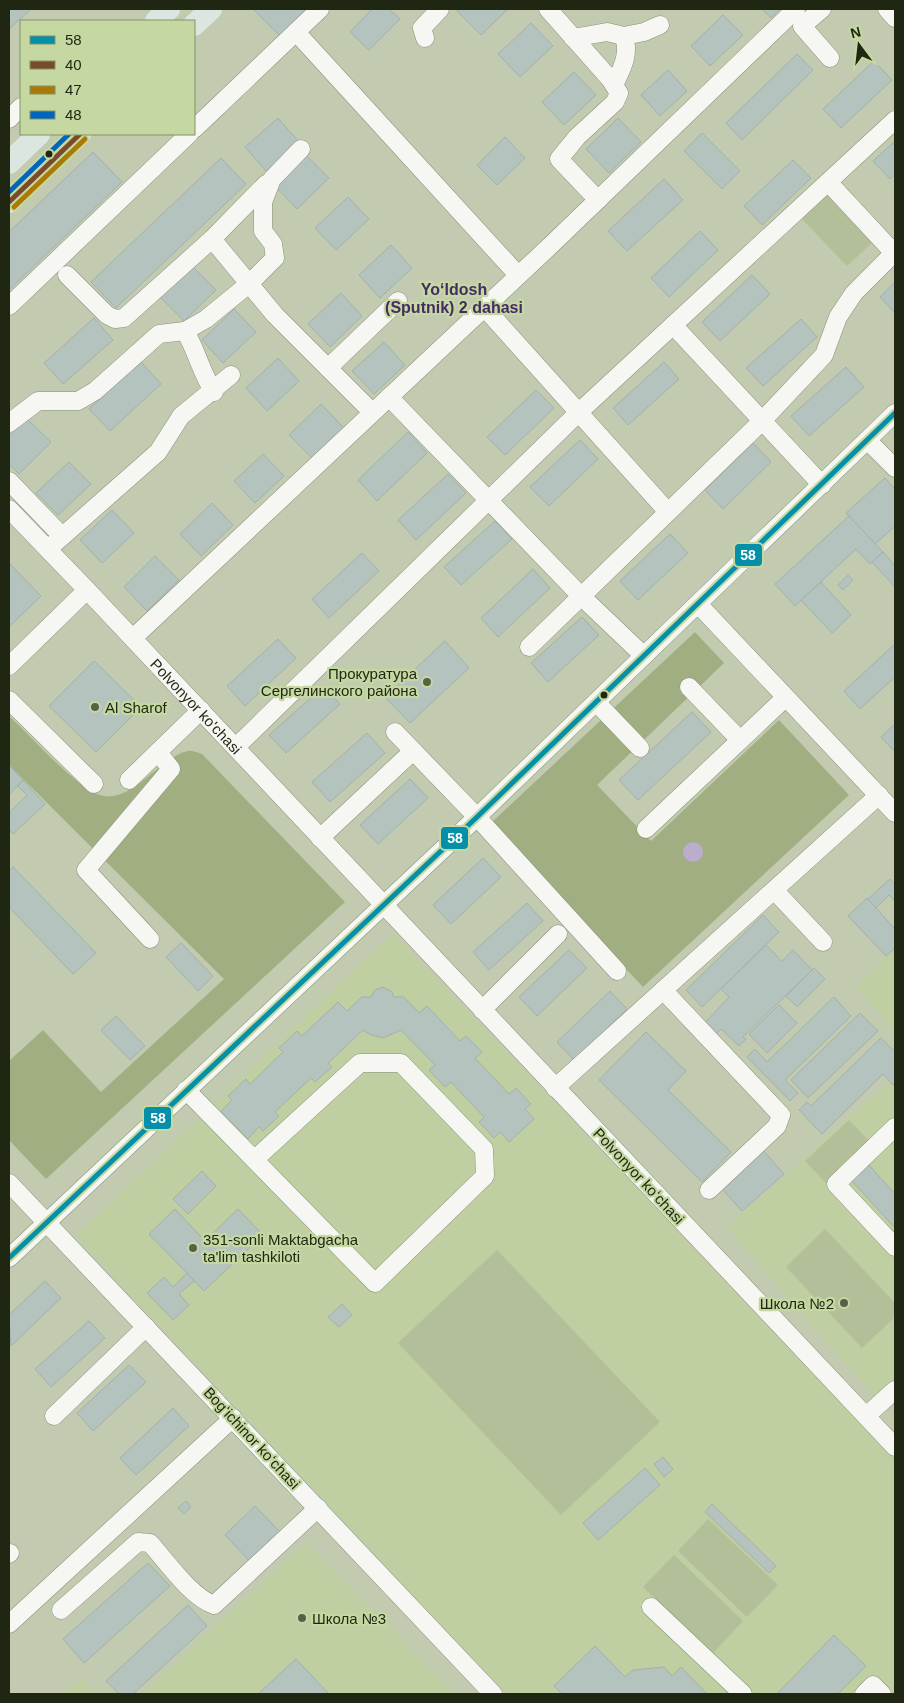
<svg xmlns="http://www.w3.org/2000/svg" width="904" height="1703" viewBox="0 0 904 1703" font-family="Arial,sans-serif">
<rect width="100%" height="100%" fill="#c2cbaf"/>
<g fill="#bfcfa1">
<path d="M393,933L895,1460V1694H506L76,1236Z"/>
<path d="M895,950V1031L856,986Z"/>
<path d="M895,1076V1378L876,1397L727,1228Z"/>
<path d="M307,1543L455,1694H141Z"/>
<path d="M81,1679L96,1694H63Z"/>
</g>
<g fill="#b2bf98">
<path d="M827,191L874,241L847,266L800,217Z"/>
<path d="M849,1120L871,1143L827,1184L805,1161Z"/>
<path d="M825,1229L895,1303V1317L862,1348L786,1267Z"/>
<path d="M497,1250L660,1422L561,1515L398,1343Z"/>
<path d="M708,1519L778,1585L747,1617L678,1551Z"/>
<path d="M674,1555L743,1621L713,1653L643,1587Z"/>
</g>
<g fill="#a0ae82">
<path d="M695,632L724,663L597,785L651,841L779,720L849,795L643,987L490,824Z"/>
<path d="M9,716C30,735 73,784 97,794C129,808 159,757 188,751C192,750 198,753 202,754L345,902L46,1179L9,1140V1061L43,1030L101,1092L224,979L9,765Z"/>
</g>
<circle fill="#bbaecc" cx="693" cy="852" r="10"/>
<g fill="#b5c3bf" stroke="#a3b0ab">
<path d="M9,9H31L9,29Z"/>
<path d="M253,9H303L307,13L281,37Z"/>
<path d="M372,9H389L400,19L369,50L350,32Z"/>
<path d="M460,9H508L481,35L457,11Z"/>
<path d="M762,9H780L771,18Z"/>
<path d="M723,15L743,35L710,66L691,46Z"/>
<path d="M531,23L553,46L520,77L498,54Z"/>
<path d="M797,54L813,70L742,140L726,123Z"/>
<path d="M874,61L892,80L841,128L823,109Z"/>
<path d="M668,70L687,91L660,116L641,95Z"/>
<path d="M574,72L596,95L564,125L542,102Z"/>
<path d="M278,118L299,142L266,171L245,147Z"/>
<path d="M618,118L641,142L609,173L586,149Z"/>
<path d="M702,133L740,171L722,189L684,151Z"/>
<path d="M505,137L525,158L497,185L477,165Z"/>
<path d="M895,141V174L890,179L873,161Z"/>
<path d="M93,152L122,182L9,290V232Z"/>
<path d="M305,154L329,178L297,209L274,185Z"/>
<path d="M221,158L246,184L116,308L91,282Z"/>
<path d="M793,160L811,178L762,225L744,206Z"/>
<path d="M664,179L683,200L627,251L608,231Z"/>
<path d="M348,197L369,219L336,250L315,228Z"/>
<path d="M700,231L718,250L669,297L651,278Z"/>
<path d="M391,245L412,268L380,298L359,275Z"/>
<path d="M192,266L216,290L184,321L160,297Z"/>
<path d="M752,275L770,294L720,341L702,322Z"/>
<path d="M895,282V313L880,297Z"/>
<path d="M341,293L362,316L330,347L308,324Z"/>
<path d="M234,309L256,332L223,363L202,340Z"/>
<path d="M94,318L113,340L63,384L44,363Z"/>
<path d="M801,319L817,337L763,386L746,368Z"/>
<path d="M384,342L405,365L374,394L352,371Z"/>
<path d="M278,358L299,381L267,411L246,388Z"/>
<path d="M141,362L161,384L110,431L89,409Z"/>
<path d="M664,362L679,379L628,425L613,408Z"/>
<path d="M846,367L864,387L809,436L791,416Z"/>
<path d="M536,390L554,408L505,455L487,437Z"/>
<path d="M321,404L344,428L313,459L289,435Z"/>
<path d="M27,419L51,442L19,474L9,464V436Z"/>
<path d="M408,432L427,453L377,501L358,480Z"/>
<path d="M580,440L598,459L549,506L530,487Z"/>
<path d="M753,443L771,462L723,509L705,490Z"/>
<path d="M263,454L284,476L255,503L234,481Z"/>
<path d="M69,462L91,484L58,515L36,493Z"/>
<path d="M448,474L466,493L416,540L398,520Z"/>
<path d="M885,478L895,489V526L875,544L846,513Z"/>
<path d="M212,503L233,525L201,556L180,534Z"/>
<path d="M112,510L134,533L102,563L80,540Z"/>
<path d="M849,516L883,552L870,564L856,549L795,606L775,584Z"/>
<path d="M495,521L512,539L461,585L444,567Z"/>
<path d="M670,534L688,553L638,600L620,581Z"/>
<path d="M883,552L895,566V587L872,562Z"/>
<path d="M362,553L379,571L329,618L312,599Z"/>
<path d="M155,556L179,580L147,611L124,587Z"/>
<path d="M9,563L41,596L9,627Z"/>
<path d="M533,569L550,588L498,637L481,618Z"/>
<path d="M848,575L853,580L843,590L838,585Z"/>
<path d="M821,582L851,615L832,633L801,600Z"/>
<path d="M582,617L599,635L548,682L531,663Z"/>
<path d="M278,639L296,658L245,706L227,686Z"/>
<path d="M445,641L469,668L410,723L385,697Z"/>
<path d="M895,644V677L860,709L844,691Z"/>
<path d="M94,661L141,707L96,752L49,706Z"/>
<path d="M324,686L340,704L286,753L269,735Z"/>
<path d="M692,712L711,732L638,800L619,780Z"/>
<path d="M895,724V752L881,737Z"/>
<path d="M367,733L385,753L330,802L312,782Z"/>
<path d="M9,765L23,780L9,795Z"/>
<path d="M410,779L428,798L378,844L360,825Z"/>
<path d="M23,780L45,804L13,834L9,829V813L27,795L18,786Z"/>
<path d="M483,858L501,877L451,924L433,905Z"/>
<path d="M13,867L96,953L73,974L9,907V871Z"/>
<path d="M890,879L895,884V901L889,895L876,908L868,899Z"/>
<path d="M867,898L895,929V948L886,956L848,916Z"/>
<path d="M527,903L543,921L489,970L473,952Z"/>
<path d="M763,915L779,932L702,1007L686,990Z"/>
<path d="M181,943L213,976L198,991L166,957Z"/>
<path d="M766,945L782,961L793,950L812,970L743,1037L746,1039L739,1046L721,1029L713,1037L702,1026L729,997L721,989Z"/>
<path d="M569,950L587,968L537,1016L519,997Z"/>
<path d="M814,968L825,979L797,1007L786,996Z"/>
<path d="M383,987L392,992L394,997H404L419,1013L427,1006L460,1041L466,1036L482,1052L475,1058L509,1094L516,1088L531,1104L525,1109L534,1119L509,1142L500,1132L494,1138L479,1122L484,1117L451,1082L445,1087L429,1070L435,1065L401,1030L383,1038L371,1035L363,1030L328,1063L332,1067L315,1082L311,1078L275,1112L279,1116L263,1131L259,1127L248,1139L221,1111L232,1100L228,1096L246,1079L250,1084L283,1052L279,1048L297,1031L302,1036L338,1002L347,1011L362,997H371L375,990Z"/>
<path d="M610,991L627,1009L574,1060L557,1042Z"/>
<path d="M834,997L851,1016L785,1080L798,1093L790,1101L747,1057L755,1049L767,1062Z"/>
<path d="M779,1005L797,1023L767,1053L749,1034Z"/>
<path d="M860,1013L878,1031L808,1098L791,1080Z"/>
<path d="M116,1016L145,1046L130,1060L101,1030Z"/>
<path d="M646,1032L686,1071L668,1090L731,1152L702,1182L599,1080Z"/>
<path d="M881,1038L895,1052V1083L893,1085L883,1074L822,1134L799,1110L807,1102L811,1106Z"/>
<path d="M762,1149L784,1174L742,1211L720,1187Z"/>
<path d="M869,1165L895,1194V1228L852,1181Z"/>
<path d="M202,1171L216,1186L188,1214L173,1199Z"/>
<path d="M175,1209L205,1241L238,1209L263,1235L204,1291L149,1234Z"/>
<path d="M187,1273L194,1281L179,1294L189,1305L173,1320L147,1293L164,1277L173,1287Z"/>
<path d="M45,1281L61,1298L11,1346L9,1315Z"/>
<path d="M342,1304L352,1315L339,1327L328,1317Z"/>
<path d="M89,1321L105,1338L51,1387L35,1369Z"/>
<path d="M129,1365L146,1382L93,1431L77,1413Z"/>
<path d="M173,1408L189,1426L136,1475L120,1458Z"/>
<path d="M663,1457L673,1469L664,1477L654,1464Z"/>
<path d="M645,1468L660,1485L598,1540L583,1523Z"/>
<path d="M186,1501L191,1507L184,1514L178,1508Z"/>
<path d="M712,1504L776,1566L769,1573L705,1512Z"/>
<path d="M255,1506L283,1535L252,1564L225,1535Z"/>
<path d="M148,1563L170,1586L84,1663L63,1639Z"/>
<path d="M188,1605L207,1626L133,1694H119L106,1681Z"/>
<path d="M834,1635L866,1666L838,1694H777Z"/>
<path d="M595,1646L625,1677L633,1670L664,1667L672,1676L681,1667L707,1694H562L554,1686Z"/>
<path d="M296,1659L329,1694H258Z"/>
</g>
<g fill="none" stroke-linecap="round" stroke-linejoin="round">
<g stroke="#8a917b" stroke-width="19">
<g id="minor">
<path d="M548,9L610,79L619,93L615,102L577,137L559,159L598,200"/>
<path d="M822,9L802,26L830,58"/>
<path d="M887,9L895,18"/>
<path d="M296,32L518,275"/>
<path d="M425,38L422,28L440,9"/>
<path d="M573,38L607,32L624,36L644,32L660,25"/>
<path d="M614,85C622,68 630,55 624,36"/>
<path d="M9,119L21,107"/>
<path d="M194,129L320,9"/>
<path d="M828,182L894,253"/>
<path d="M212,239L266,184"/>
<path d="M67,275L107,315L115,319L124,318L212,239L275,315L372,412"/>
<path d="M9,306L189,134"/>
<path d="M484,307L668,512"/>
<path d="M673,325L822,485"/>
<path d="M185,331C197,351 201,373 214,392"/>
<path d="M328,368L398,301"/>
<path d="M389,397L581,596L644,656"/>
<path d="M9,423L38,401H78L95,391L159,334L185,331L206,319L250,283L275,258L273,244L263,231V202L272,179L301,149"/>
<path d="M867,440L895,468"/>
<path d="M9,481L62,536"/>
<path id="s1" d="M9,509L87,590L895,1447"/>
<path d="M48,549L158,452L181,416L231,375"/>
<path d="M698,604L895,813"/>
<path d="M133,638L552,244L796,9"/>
<path d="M529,647L761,422L824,355L838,317L854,293L895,252"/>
<path d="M9,666L87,590"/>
<path d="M689,687L740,740"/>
<path d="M9,700L94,784"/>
<path d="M596,702L640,748"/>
<path d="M395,732L477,817L617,971"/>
<path d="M236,747L578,413L895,120"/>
<path d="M129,780L201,710"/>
<path d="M646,829L785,698"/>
<path d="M320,838L413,751"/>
<path d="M774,890L823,942"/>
<path d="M150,939L86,870L171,769L158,752"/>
<path d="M663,990L781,1115L777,1126L709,1190"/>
<path d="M482,1010L558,934"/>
<path d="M555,1088L879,795"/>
<path d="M186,1090L375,1283L485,1176L484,1149L401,1063H360L255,1159"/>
<path d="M895,1127L836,1184L895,1247"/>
<path d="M9,1183L493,1694"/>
<path d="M9,1258L477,817L895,413"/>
<path d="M54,1416L146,1327"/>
<path d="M866,1416L895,1390"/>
<path d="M9,1554L10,1553"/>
<path d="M651,1607L743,1694"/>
<path d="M61,1610L138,1542L150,1543C167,1562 191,1597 214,1605L318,1508"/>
<path d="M9,1624L233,1418"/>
<path d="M864,1694L873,1685L882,1694"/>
</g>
</g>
<g stroke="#e4e8db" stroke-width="22">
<g id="major">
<path d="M156,21L169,9"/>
<path d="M194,25L211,9"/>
<path d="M9,163L39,134"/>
<path d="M9,202L80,134"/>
</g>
</g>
<use href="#minor" stroke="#f6f7f3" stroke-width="18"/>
<use href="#major" stroke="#dce6e1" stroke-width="21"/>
<g stroke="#c5d8a2" stroke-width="9">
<path id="bus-1" d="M9,1258L477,817L895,413"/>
</g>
<g stroke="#c5d8a2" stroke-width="9">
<path id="bus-2" d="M9,202L80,134"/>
</g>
<g stroke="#c5d8a2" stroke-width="9">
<path id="bus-3" d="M14,207L85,139"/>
</g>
<g stroke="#c5d8a2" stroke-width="9">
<path id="bus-4" d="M9,192L69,134"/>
</g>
<use href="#bus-1" stroke="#068fa8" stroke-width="5"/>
<use href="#bus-2" stroke="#7a4b2a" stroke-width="5"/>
<use href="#bus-3" stroke="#ab7906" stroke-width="5"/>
<use href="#bus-4" stroke="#0065bd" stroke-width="5"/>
</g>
<g fill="#1f2611" stroke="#c5d8a2" stroke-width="2">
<circle cx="49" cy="154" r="4.5"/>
<circle cx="604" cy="695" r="4.5"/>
</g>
<g fill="#586048" stroke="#c5d8a2" stroke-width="2">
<circle cx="427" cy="682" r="5"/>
<circle cx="95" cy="707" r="5"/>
<circle cx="193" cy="1248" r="5"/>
<circle cx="844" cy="1303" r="5"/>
<circle cx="302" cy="1618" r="5"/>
</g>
<g text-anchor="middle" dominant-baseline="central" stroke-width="4.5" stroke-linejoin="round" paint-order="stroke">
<g font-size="15" fill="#1f2611" stroke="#c5d8a2" text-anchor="start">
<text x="417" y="673" text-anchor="end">Прокуратура<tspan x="417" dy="17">Сергелинского района</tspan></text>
<text x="105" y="707">Al Sharof</text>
<text x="203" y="1239">351-sonli Maktabgacha<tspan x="203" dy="17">ta'lim tashkiloti</tspan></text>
<text x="834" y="1303" text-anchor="end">Школа №2</text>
<text x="312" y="1618">Школа №3</text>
</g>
<g font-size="15" fill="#1f2611" stroke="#c5d8a2">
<text stroke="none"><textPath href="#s1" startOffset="272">Polvonyor ko'chasi</textPath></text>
<text transform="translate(639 1176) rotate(47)">Polvonyor koʻchasi</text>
<text transform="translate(252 1438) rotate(47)">Bogʻichinor koʻchasi</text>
</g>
<g font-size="16" font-weight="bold" fill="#462b65" stroke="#c5d8a2">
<text x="454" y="289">Yo‘ldosh<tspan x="454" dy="18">(Sputnik) 2 dahasi</tspan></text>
</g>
</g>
<g stroke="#c5d8a2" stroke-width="2">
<rect x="734" y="543" width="29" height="24" rx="5" fill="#068fa8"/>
<rect x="440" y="826" width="29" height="24" rx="5" fill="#068fa8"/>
<rect x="143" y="1106" width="29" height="24" rx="5" fill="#068fa8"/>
</g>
<g font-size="14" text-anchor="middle" font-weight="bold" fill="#fff">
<text x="748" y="560">58</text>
<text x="455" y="843">58</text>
<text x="158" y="1123">58</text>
</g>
<rect width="904" height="1703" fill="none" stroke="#1f2611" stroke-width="20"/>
<rect x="20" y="20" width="175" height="115" fill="#c5d8a2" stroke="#839168"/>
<rect x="30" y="36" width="25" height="8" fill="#068fa8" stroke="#839168"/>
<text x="65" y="45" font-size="15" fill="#1f2611">58</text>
<rect x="30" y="61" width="25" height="8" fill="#7a4b2a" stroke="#839168"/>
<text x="65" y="70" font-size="15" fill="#1f2611">40</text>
<rect x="30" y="86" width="25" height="8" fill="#ab7906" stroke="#839168"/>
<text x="65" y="95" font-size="15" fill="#1f2611">47</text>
<rect x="30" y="111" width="25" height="8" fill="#0065bd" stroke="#839168"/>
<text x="65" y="120" font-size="15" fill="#1f2611">48</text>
<g transform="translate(859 45) rotate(345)" stroke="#c5d8a2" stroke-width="4" paint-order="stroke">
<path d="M0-4L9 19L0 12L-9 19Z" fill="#1f2611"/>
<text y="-8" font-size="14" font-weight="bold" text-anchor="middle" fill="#1f2611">N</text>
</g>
</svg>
